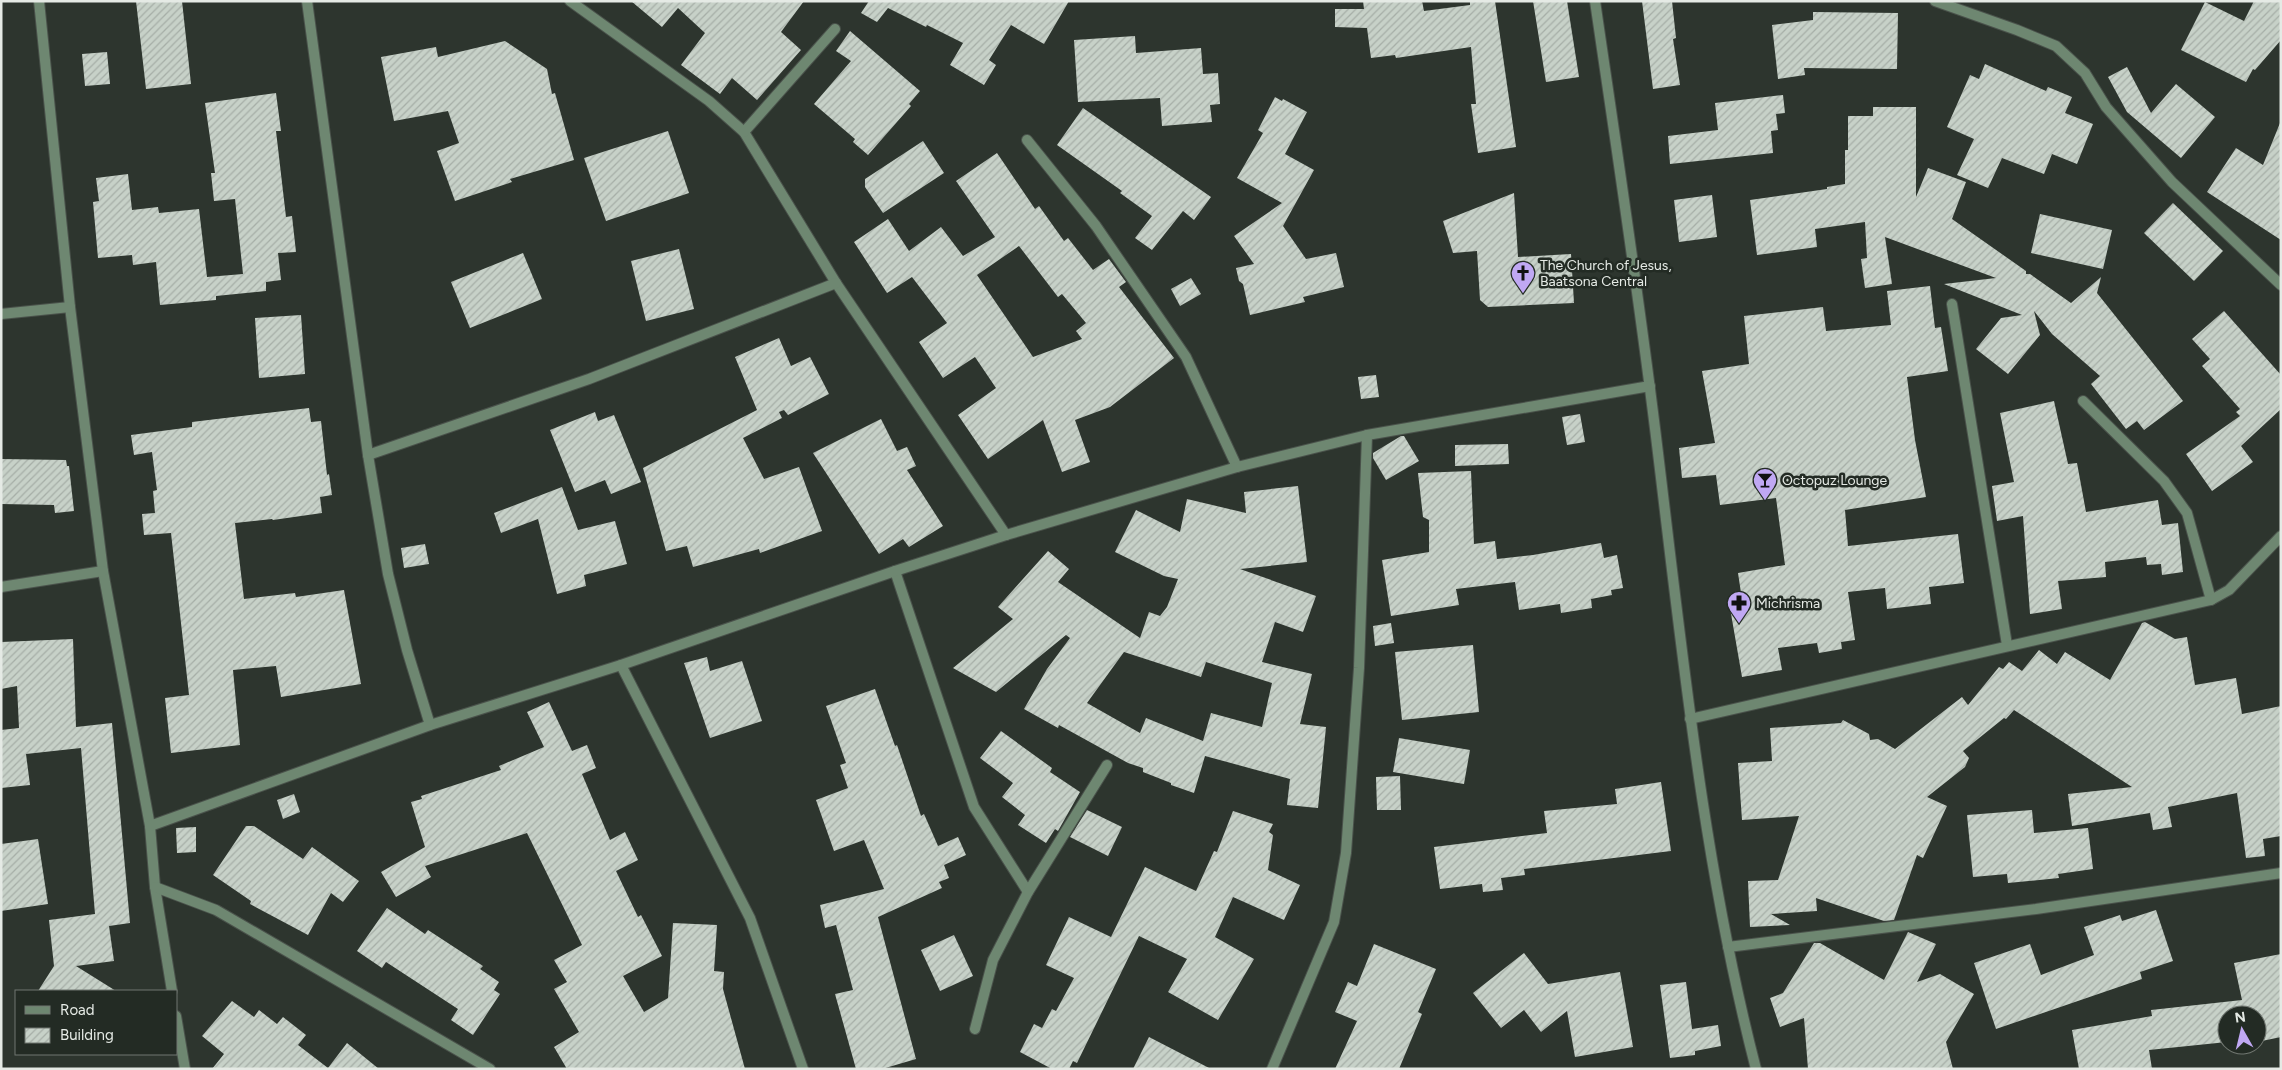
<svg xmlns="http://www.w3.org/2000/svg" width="2282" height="1070" viewBox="0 0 2282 1070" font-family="Figtree,sans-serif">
<defs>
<pattern id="building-hatch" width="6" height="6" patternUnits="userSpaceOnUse" patternTransform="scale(1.25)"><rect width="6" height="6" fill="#c7d1c8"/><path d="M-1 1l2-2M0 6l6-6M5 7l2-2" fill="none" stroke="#a6aea7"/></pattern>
</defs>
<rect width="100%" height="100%" fill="#2d352e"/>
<g fill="url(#building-hatch)" fill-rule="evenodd">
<path d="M136,1H182L191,84L146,89Z"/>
<path d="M631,1H804L781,32L801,50L757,100L732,78L720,94L681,65L705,33L678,8L662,27Z"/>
<path d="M869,1H1069L1044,44L1011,25L989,60L996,65L984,85L950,65L963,43L927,25L926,27L888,8L877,22L861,13Z"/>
<path d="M1363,1H1422L1424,11L1470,5V1H1495L1516,147L1478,153L1471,104H1476L1471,47L1396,58L1395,55L1371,58L1367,28L1335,27V9H1364Z"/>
<path d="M1533,1H1567L1579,77L1546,82Z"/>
<path d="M1642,1H1672L1676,38L1673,39L1680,85L1653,89Z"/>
<path d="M2254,1H2281V40L2255,70L2253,69L2246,82L2181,50L2205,2L2244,21Z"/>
<path d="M1813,12L1898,13L1897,69L1804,68L1805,75L1778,79L1772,25L1813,20Z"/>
<path d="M850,31L920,91L909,104L911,106L868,155L853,142L855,139L814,104L851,61L836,51Z"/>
<path d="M1135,36L1136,53L1201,48L1203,74L1218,73L1220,104L1210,105L1212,122L1162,126L1160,98L1078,102L1074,40Z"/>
<path d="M505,41L547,69L552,94L555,93L574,160L510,179L512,182L455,201L437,151L459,143L448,111L394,121L381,57L436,47L438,57Z"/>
<path d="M107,52L110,84L85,86L82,54Z"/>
<path d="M1985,64L2046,91L2048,87L2072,97L2065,113L2093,124L2077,164L2052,154L2044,174L2002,158L1988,188L1957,175L1974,139L1947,127L1970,75L1979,79Z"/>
<path d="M2127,67L2151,113L2176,84L2215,117L2181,158L2127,112L2108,77Z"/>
<path d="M276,93L281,131H276L286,217L292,216L296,252L278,253L281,280L266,282V291L216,296V300L160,305L156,262L133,265L132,255L98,258L93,202L99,201L96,178L128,174L132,210L158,207L159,213L199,209L207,277L243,274L235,199L214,201L211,173H215L205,103Z"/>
<path d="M1783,95L1785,113L1776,114L1778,130L1771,131L1773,153L1670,164L1668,136L1718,130L1715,103Z"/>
<path d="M1275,97L1282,101L1283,99L1307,112L1285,154L1314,170L1283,226L1306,259L1336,253L1344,287L1303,297L1305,302L1250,315L1243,284L1239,281L1236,268L1254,264L1234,236L1282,203L1237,178L1263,133L1258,130Z"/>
<path d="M1873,107H1916V197L1928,168L1966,182L1952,219L2026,271V274H2030L2071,303L2101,277L2097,293L2183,401L2144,430L2137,421L2126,429L2091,384L2100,376L2052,334L2034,311L2040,335L2008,374L1976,349L2001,318L2022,315L1944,284L1996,278L1885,237L1892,284L1865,288L1861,259L1867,258L1865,222L1815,229L1817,247L1757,255L1750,200L1827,189V187L1845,184V150H1848V116H1873Z"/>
<path d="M1083,108L1211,197L1194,220L1183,211L1152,250L1135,238L1152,216L1120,193L1122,191L1057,145Z"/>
<path d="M2280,123H2281V240L2207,192L2236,148L2263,165Z"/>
<path d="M668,131L689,193L606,221L584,158Z"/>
<path d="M923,141L944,173L883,213L865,187V179Z"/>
<path d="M997,153L1035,209L1039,206L1064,241L1068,238L1093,270L1109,259L1126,282L1119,287L1174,358L1110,407L1075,420L1090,462L1062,472L1043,420L988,459L958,415L996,388L975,357L943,378L919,342L947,323L912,277L887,293L854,242L888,219L909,251L941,227L963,256L995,237L956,181ZM1019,246L1058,297L1062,294L1086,323L1076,331L1082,339L1033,357L977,275Z"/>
<path d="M1514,193L1518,257L1571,254L1574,303L1488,307L1480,300L1477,251L1453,253L1443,221Z"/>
<path d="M1712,195L1717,237L1679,242L1674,200Z"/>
<path d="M2173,203L2223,251L2194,281L2144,233Z"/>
<path d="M2040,214L2112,230L2103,269L2031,253Z"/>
<path d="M679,249L694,309L646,321L631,261Z"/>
<path d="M523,253L542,299L470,328L451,282Z"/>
<path d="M1191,278L1201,294L1180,306L1171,289Z"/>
<path d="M1930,286L1935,328L1941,327L1948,371L1907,377L1915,440L1926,497L1845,510L1848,546L1958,534L1964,583L1929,587L1931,604L1887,609L1885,588L1848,592L1855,640L1841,642L1842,649L1819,653L1817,643L1778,648L1782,670L1742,677L1730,608L1743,606L1738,573L1785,565L1776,498L1720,505L1716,475L1682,478L1679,448L1715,443L1702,371L1749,364L1744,316L1823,307L1826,331L1891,325L1887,291Z"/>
<path d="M2224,311L2281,375V409L2241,446L2253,462L2212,491L2186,454L2240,416L2236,412L2240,409L2202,366L2210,359L2192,339Z"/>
<path d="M301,315L305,374L259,378L255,318Z"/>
<path d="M779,338L791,366L810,357L829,394L788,415L784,410L779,412L782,418L743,438L764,479L799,467L822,531L760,553L759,549L693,567L687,546L666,551L643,468L757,410L735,357Z"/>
<path d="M1376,375L1379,397L1361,399L1358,377Z"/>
<path d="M2054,401L2068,464L2077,463L2086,512L2158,500L2162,525L2178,523L2183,572L2162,575L2161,564L2147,565L2146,557L2105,562L2106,577L2058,581L2062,609L2030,614L2023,516L1997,521L1992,486L2014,482L2000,413Z"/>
<path d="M309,408L311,422L321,421L327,475L329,474L332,495L320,497L322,513L273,520L272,519L235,523L244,599L295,593L296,597L344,590L361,684L281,697L276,666L233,670L240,745L171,753L165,698L189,695L171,533L144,535L142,514L155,513L153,491L157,490L152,452L134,455L131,435L192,427V422Z"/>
<path d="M595,412L598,421L614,415L641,482L611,494L605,480L575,492L550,430Z"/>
<path d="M1580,414L1585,442L1567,445L1562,417Z"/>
<path d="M881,419L897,451L907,447L916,466L907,470L943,526L909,547L903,539L879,554L813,453Z"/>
<path d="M1401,436H1404L1419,461L1386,480L1373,458V453Z"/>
<path d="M1508,444L1509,464L1455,466V445Z"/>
<path d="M1,459L66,460L67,466H69L74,511L55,513L54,505L1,504Z"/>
<path d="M1471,471L1474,544L1495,541L1497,559L1533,555L1601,543L1604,558L1617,555L1623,588L1611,590L1612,595L1591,599L1592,608L1561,613L1560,604L1519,610L1515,582L1456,589L1459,605L1391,616L1382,560L1429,552V520L1423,517L1418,473Z"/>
<path d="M1298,486L1307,562L1240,569L1316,596L1303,632L1275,622L1262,662L1312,674L1300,724L1326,727L1318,808L1287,805L1290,779L1205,756L1194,793L1171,785V783L1143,772V768L1128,763L1059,725L1058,728L1024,709L1047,669L1070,638L1066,635L996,692L953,668L1013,619L998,607L1048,551L1069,569L1058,582L1140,638L1149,612L1160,616L1167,607L1178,579L1164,576L1115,552L1136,510L1180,532L1187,499L1246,513L1244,492ZM1124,652L1201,677L1206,662L1272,683L1262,727L1211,713L1203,741L1146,718L1140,733L1087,703Z"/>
<path d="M562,487L578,530L615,521L627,564L584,575L586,586L557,594L538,519L501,533L494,513Z"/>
<path d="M425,544L429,564L404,568L401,548Z"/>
<path d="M2145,622L2175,639L2187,637L2195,685L2236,678L2242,714L2281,706V836L2263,839L2265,856L2246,858L2237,793L2168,807L2172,827L2153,830L2150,813L2072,826L2068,794L2132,787L2014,710L2006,719L2004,718L1963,751L1969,758L1965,767L1927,797L1947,806L1923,858L1917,855L1894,920L1884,921L1816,898L1817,911L1771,914L1790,925L1750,927L1748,881L1778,880L1799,816L1742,820L1738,763L1772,761L1770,728L1841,723L1843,720L1869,734L1870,740L1878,739L1895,749L1962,697L1968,705L1999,667L2003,669L2009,662L2022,671L2039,650L2057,664L2065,652L2110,680L2142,623Z"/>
<path d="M1391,623L1394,643L1375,646L1373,626Z"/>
<path d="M73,639L76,727L112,723L130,923L109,926L114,961L76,966L116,991H38L54,966L49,920L95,914L81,748L26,754L30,785L1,788V730L19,728L17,686L1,689V642Z"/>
<path d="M1473,645L1479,712L1402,720L1395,652Z"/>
<path d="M707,657L710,671L742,661L762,721L710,738L684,663Z"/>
<path d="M875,689L895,746L897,745L921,816L924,814L938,846L958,837L966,855L944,865L949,878L939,882L942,888L878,917L916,1059L882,1069H856L835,994L853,990L836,925L825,928L820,905L884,889L864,840L834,851L816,800L848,788L840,765L846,763L826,706Z"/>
<path d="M549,702L572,751L587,745L596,768L582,774L610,840L625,832L638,860L616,871L638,917L641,915L662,956L623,976L644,1012L668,998L673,923L717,925L714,971L724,972L723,989L745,1069H567L554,1047L579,1032L554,989L567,982L554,960L582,945L527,833L425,866L431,877L396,897L381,872L425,847L411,802L422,799L421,796L501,770L499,766L544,747L527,712Z"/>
<path d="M1001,731L1052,768L1050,772L1080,792L1058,831L1055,829L1046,843L1018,825L1025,815L1002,797L1013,783L980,758Z"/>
<path d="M1399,738L1470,750L1464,784L1393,772Z"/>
<path d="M1400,776L1401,810H1377L1376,777Z"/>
<path d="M1661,782L1671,851L1524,869L1525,875L1501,878L1503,890L1483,892L1482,884L1440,889L1434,847L1547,833L1544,811L1617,804L1615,789Z"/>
<path d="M294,794L300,812L283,819L277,800Z"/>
<path d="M1087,810L1122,827L1108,856L1070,837Z"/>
<path d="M2032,810L2034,833L2088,828L2093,869L2058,874L2059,878L2008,883L2007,874L1973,877L1967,815Z"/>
<path d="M1233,811L1273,824L1269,832L1273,835L1268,870L1300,885L1284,920L1233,897L1215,937L1254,959L1218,1020L1168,992L1187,959L1139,936L1077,1063L1073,1061L1069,1069H1052L1020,1052L1034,1024L1042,1028L1052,1009L1056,1011L1074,978L1046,965L1069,917L1111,937L1145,867L1196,891L1214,851L1217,852Z"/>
<path d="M246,826H254L303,859L312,847L359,881L343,902L331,893L308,935L250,904L251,901L213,875Z"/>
<path d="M196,827V852L177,853L176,828Z"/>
<path d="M38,839L48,904L1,911V844Z"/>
<path d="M387,908L425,934L428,930L483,966L480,969L499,982L494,990L500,994L473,1035L451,1020L458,1009L386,962L382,968L357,951Z"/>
<path d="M2156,910L2173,961L2140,972L2142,979L1996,1029L1974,963L2030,944L2041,975L2094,955L2084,927L2120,915L2122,921Z"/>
<path d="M1908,932L1936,944L1917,982L1940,974L1974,994L1946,1042L1953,1069H1808L1804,1018L1780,1027L1770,998L1783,993L1814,943H1820L1884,980Z"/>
<path d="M954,935L973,976L940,991L921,950Z"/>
<path d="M1374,944L1436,969L1418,1012L1422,1014L1399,1069H1335L1357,1021L1335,1012L1348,982L1357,986Z"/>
<path d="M1524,953L1548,984L1620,972L1633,1047L1575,1057L1567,1011L1541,1032L1524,1010L1501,1028L1473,993Z"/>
<path d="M2281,954V1037L2257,1042V1015H2227V1042L2149,1050L2152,1069H2079L2072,1030L2152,1016L2151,1010L2242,1000L2234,963Z"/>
<path d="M1686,982L1692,1029L1718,1025L1721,1046L1695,1051V1055L1670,1058L1660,985Z"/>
<path d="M232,1001L254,1017L259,1010L277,1024L283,1017L306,1035L298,1045L328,1068L347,1043L379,1069H212L224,1054L202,1036Z"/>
<path d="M1149,1037L1211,1069H1133Z"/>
</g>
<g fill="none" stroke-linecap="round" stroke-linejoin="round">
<g stroke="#4a524b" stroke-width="12">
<g id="street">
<path d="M39,1L70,307L103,571L150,826L155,887L172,991"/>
<path d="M307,1L368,455L388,574L407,650L430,725"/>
<path d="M570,1L709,101L744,132L836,283L1006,535"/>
<path d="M1595,1C1617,152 1640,302 1658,453C1683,659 1704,868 1756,1069"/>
<path d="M1935,1L2017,30L2056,46L2085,73L2106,107L2172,182L2281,285"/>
<path d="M744,132L835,29"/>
<path d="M1027,140L1096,226L1186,357L1237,467"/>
<path d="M1952,304L2007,645"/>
<path d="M1,314L70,307"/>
<path d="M2083,401L2164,481L2187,513L2211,600"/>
<path d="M368,455L589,379L836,283"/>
<path d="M895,571L974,807L1028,892"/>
<path d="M1,587L103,571"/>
<path d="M621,665L750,918L803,1069"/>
<path d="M1690,719L2211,600L2229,590L2281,536"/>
<path d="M150,826L430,725L621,665L895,571L1006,535L1237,467L1367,435L1650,386"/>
<path d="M155,887L216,910L490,1069"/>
<path d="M1728,947L2036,909L2281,873"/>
<path d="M176,1016L185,1069"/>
<path d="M975,1029L993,960L1028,892L1107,765"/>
<path d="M1272,1069L1334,922L1346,853L1359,668L1367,435"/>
</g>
</g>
<use href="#street" stroke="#6e8771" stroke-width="10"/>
</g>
<defs>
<g id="church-pin" transform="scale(1.25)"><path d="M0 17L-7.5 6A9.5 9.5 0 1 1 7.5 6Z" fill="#c0a8f3" stroke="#232b24"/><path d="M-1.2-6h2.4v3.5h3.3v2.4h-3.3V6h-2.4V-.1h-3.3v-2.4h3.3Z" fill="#111"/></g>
<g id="bar-pin" transform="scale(1.25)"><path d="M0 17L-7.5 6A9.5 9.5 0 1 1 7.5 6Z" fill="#c0a8f3" stroke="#232b24"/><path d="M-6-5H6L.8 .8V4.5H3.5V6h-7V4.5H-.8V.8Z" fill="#111"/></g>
<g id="pharmacy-pin" transform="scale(1.25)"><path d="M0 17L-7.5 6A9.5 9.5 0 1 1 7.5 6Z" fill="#c0a8f3" stroke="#232b24"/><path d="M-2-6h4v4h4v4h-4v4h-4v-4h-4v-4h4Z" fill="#111"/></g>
</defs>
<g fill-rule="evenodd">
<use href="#church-pin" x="1523" y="273"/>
<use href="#bar-pin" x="1765" y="480"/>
<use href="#pharmacy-pin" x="1739" y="603"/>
</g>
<g text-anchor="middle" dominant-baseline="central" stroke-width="5" stroke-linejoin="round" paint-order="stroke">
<g font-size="14" fill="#e5eae5" stroke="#232b24" text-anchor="start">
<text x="1540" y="265">The Church of Jesus,<tspan x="1540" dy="16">Baatsona Central</tspan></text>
<text x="1782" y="480">Octopuz Lounge</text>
<text x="1756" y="603">Michrisma</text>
</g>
</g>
<rect width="2282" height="1070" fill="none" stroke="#e5eae5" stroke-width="5"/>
<rect x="15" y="990" width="162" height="65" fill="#232b24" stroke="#717771"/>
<rect x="25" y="1006" width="25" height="8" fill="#6e8771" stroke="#717771"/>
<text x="60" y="1015" font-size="15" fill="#e5eae5">Road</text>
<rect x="25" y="1028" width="25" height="15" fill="url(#building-hatch)" stroke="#717771"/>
<text x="60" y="1040" font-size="15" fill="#e5eae5">Building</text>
<g transform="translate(2242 1030) rotate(352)"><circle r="24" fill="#232b24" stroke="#717771"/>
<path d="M0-4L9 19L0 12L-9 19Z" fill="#c0a8f3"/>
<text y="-8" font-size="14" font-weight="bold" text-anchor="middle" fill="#e5eae5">N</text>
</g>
</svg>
